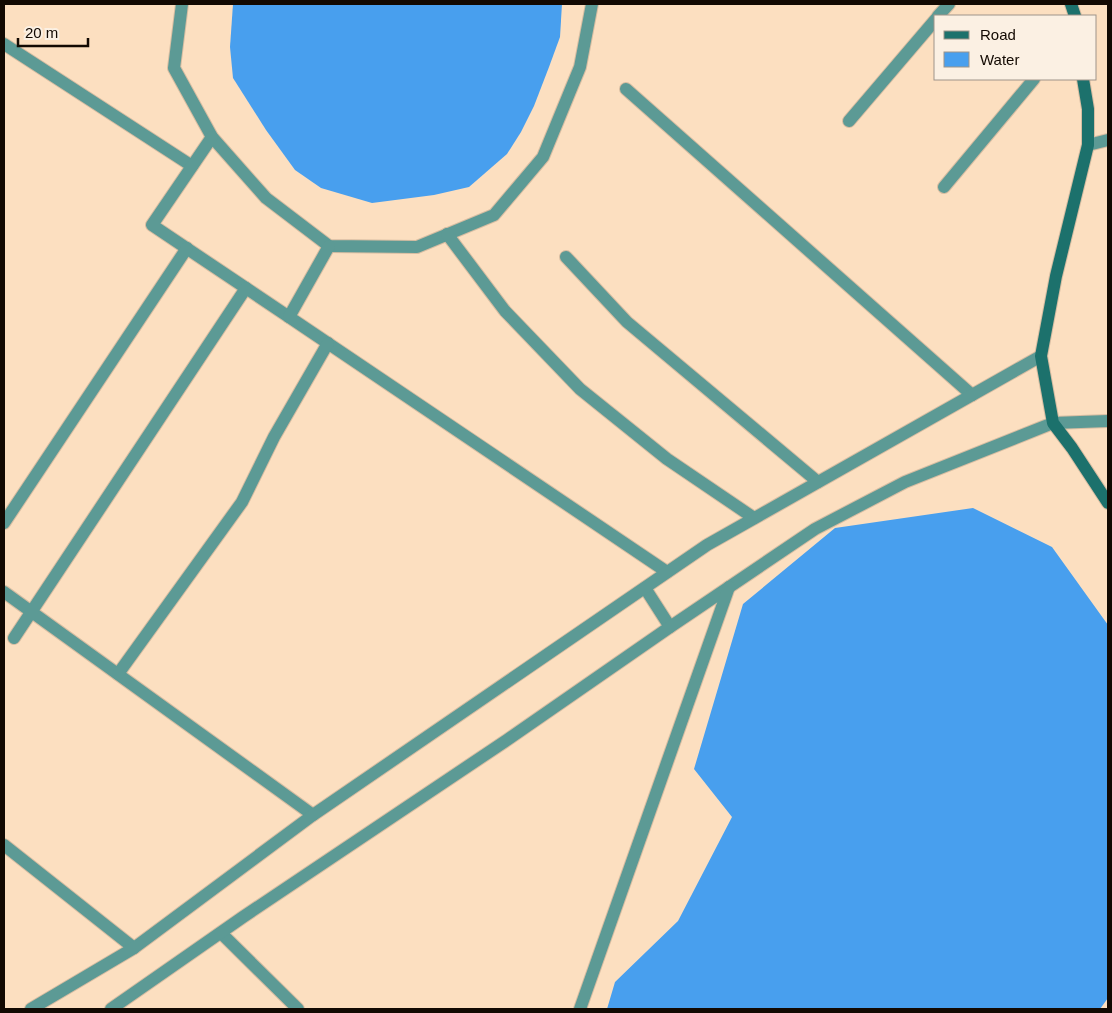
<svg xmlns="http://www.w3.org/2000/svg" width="1112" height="1013" viewBox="0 0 1112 1013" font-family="Arial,sans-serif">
<rect width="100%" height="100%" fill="#fcdfc0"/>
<g fill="#489fee">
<path d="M233,4H562L560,37L549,67L534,106L521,132L507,154L469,187L434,195L372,203L321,188L295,170L266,130L233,78L230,47Z"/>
<path d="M973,508L1052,547L1108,625V998L1100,1009H607L615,982L678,921L732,817L694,769L743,604L835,528Z"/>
</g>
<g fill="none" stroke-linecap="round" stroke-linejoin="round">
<g stroke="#d7bda2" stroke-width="14">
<g id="minor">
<path d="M182,4L174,68L212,137L266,198L329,246L417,247L494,215L543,157L580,67L592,4"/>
<path d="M938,16L949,4"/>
<path d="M4,44L192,166"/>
<path d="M626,89L972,395"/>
<path d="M849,121L936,19"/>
<path d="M212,137L152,225L289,317"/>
<path d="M1088,145L1108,140"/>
<path d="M944,187L1034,79"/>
<path d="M447,234L505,311L580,389L667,459L754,518"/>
<path d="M329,246L289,317L667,572"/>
<path d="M566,257L627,322L818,482"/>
<path d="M4,523L187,248"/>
<path d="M645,588L670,627"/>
<path d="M4,592L313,815"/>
<path d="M14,638L246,288"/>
<path d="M118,674L242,502L274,437L328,343"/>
<path d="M4,845L134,948"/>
<path d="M221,933L298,1009"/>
<path d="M31,1009L134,948L313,815L707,545L1041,356"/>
<path d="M111,1009L243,917L507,740L670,627L815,529L905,482L1053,423L1108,421"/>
<path d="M580,1009L729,587"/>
</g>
</g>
<g stroke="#d7bda2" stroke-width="14">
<g id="secondary">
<path d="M1071,4L1075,16"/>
<path d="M1083,79L1088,109V145L1056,276L1041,356L1053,423L1072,448L1108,503"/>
</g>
</g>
<use href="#minor" stroke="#5c9a95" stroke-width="12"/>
<use href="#secondary" stroke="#1c716c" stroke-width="12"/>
</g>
<rect width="1112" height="1013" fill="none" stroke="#120902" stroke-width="10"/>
<rect x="934" y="15" width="162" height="65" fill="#fbf0e3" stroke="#9e9489"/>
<rect x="944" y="31" width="25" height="8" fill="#1c716c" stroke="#9e9489"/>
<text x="980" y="40" font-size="15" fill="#120902">Road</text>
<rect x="944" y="52" width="25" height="15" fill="#489fee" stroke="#9e9489"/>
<text x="980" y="65" font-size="15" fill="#120902">Water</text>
<path d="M18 38v8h70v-8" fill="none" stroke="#120902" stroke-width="2.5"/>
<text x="25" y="38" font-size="15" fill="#120902" stroke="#fbf0e3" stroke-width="4" paint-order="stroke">20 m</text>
</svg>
